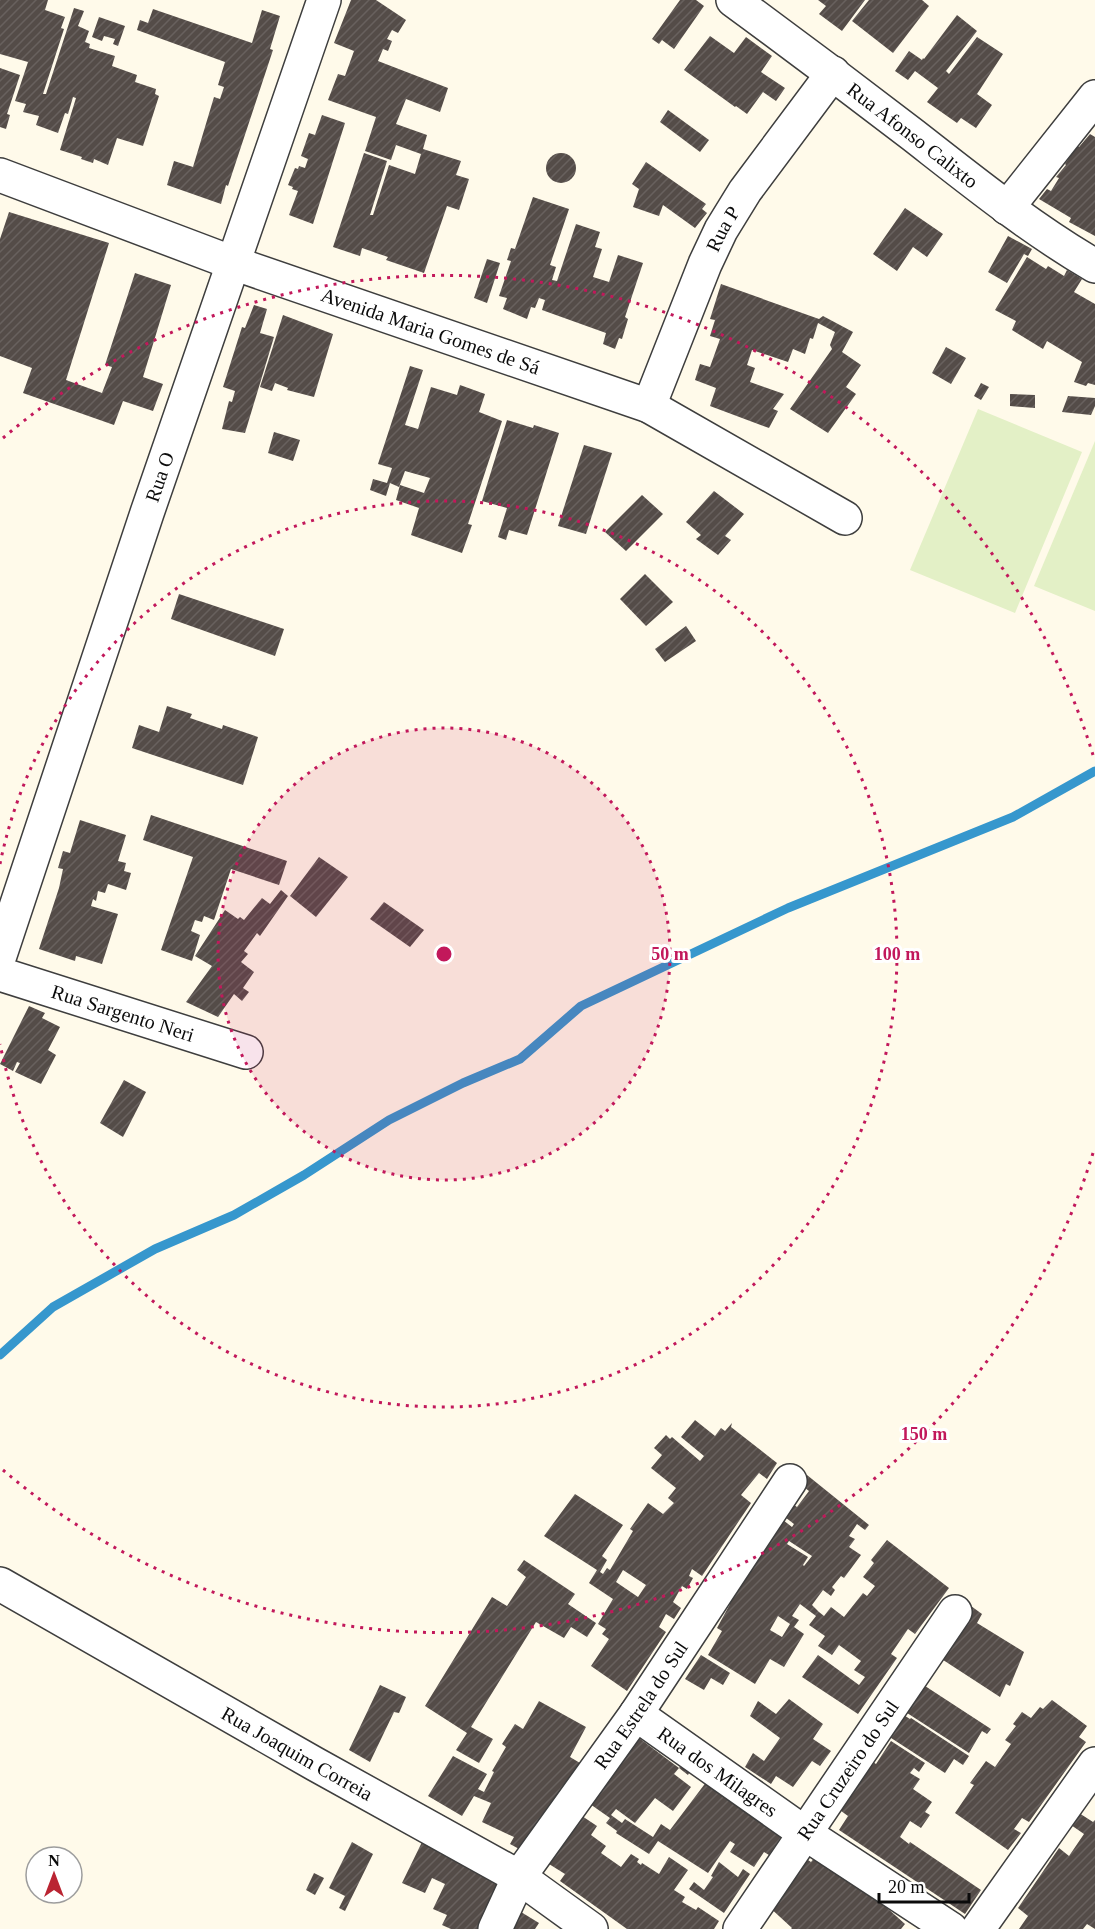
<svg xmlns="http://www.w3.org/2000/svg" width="1095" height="1929" viewBox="0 0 1095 1929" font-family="Georgia,serif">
<defs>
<pattern id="building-hatch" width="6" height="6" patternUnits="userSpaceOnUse" patternTransform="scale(1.5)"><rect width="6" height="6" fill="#544c48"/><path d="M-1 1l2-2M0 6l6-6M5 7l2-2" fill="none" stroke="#68615e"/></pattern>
</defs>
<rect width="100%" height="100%" fill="#fffaea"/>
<g fill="#e3f0c6">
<path d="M978,409L1082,452L1015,613L910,570Z"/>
<path d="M1095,441V611L1034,586Z"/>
</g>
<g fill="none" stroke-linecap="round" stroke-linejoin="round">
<path stroke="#3697cd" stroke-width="9" d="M0,1355L53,1307L155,1249L234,1215L304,1175L389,1120L463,1083L520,1059L581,1006L788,908L1013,817L1095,771"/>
</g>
<g fill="url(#building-hatch)" fill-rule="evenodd">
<path d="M0,0H48L45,10L65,17L61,28L64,29L43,94H46L74,8L84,11L78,26L89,31L85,42L90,44L89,48L115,56L112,66L137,75L135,82L156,89L155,94L159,96L143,146L117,138L108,165L94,159L93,163L81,159L82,157L60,150L76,98L73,97L68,114L65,113L58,133L36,125L39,116L23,112L26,104L15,101L28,62L0,54Z"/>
<path d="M351,0H376L406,20L398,33L392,30L387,39L392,41L388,51L383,49L378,61L448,88L440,112L406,99L396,124L427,135L423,149L461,161L456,175L469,179L459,210L447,206L424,273L386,260L388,257L362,248L360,256L333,247L364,153L387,161L370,215H373L389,165L415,174L421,154L396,145L391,160L365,151L376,117L328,100L338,74L345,76L354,51L334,43Z"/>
<path d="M680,0H696L704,6L674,49L662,40L659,44L652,39Z"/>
<path d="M818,0H865L842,31L819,14L826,6Z"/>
<path d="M869,0H922L929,6L893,53L852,21Z"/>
<path d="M153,9L252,43L262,10L280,16L270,49L273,50L228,186L226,185L221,204L167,185L174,161L193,167L214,97L220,99L224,87L218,85L225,62L137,30L140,20L148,23Z"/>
<path d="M957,15L977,31L946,71L949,74L977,37L1003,54L977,94L992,105L976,128L961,118L957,123L927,102L938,88L915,71L908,80L895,71L909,51L922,60L923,58L924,59Z"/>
<path d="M99,17L125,26L118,46L113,44L115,39L104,36L102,41L92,37Z"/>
<path d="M710,36L734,53L746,37L772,56L761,72L785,88L776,101L763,92L747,114L736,106L735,107L684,70Z"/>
<path d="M0,68L20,75L7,114L10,115L6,129L0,127Z"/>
<path d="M668,110L709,140L700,152L660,122Z"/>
<path d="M322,115L345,123L313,224L289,215L298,191L292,189L293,187L288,185L295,168L298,169L299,166L305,168L308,159L301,156L309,133L315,135Z"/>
<path d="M1090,134L1095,137V236L1069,222L1071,218L1039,199L1047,189L1051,191L1059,178L1056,177L1066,165L1065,164L1077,146L1079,147Z"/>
<circle cx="561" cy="168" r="15"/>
<path d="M646,162L706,204L702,209L707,213L695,228L663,205L659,216L633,207L639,189L632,184Z"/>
<path d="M533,197L569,209L550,265L556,267L552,280L557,281L576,224L600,232L595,247L602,249L593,277L609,282L618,255L643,263L625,317L628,319L622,339L619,338L615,349L603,344L606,333L542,310L545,300L539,298L535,308L531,307L527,319L503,309L507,298L499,296L511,261L507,260L511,248L515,249Z"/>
<path d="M905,208L943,234L927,257L913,247L897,271L873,254Z"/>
<path d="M9,212L109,243L66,380L102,393L112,367L105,365L135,273L171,285L143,377L163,384L153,411L123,401L114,425L23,393L32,368L0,356V239Z"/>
<path d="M1008,236L1032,249L1028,256L1024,254L1007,283L988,272Z"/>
<path d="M1027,257L1046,269L1048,266L1064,276L1067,270L1082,279L1074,292L1095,304V385L1088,383L1086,386L1074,382L1082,362L1047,341L1043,349L1012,330L1016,321L995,310Z"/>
<path d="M487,259L500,263L487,303L474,298Z"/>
<path d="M721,284L819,319L823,316L853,332L842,352L861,365L846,387L856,394L828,433L790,409L832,349L830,345L835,332L818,323L813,339L810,338L805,354L793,349L788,362L752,350L747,365L755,368L750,382L784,394L773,409L778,411L769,428L710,406L716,388L695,380L700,364L710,367L720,339L710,336L715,320L710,319Z"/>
<path d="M254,305L267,309L260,333L274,337L245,433L222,429L229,401L232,402L235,391L223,387L242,327L245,328Z"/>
<path d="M283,315L333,334L314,397L287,390L288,388L275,383L272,391L260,387Z"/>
<path d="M946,347L966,358L951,384L932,373Z"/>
<path d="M410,366L423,370L405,425L418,429L431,387L457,395L460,385L485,394L479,412L502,421L468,524L472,525L462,553L411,535L419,508L396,500L400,485L424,493L430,478L405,471L399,487L390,483L386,496L370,490L373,479L387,483L392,468L378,464Z"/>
<path d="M981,383L989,387L981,400L974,396Z"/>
<path d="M1010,394L1035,395V408L1010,406Z"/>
<path d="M1068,396L1095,398V406L1091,415L1062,412Z"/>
<path d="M507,420L533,428L534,425L559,433L527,535L509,530L506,540L498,537L507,508L482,501Z"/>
<path d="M274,432L300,440L293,461L268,453Z"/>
<path d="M584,445L612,453L586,534L558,526Z"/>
<path d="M714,491L744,514L725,536L731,540L718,555L696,539L701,535L686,522Z"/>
<path d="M642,495L663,514L626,551L605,532Z"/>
<path d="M645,574L673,602L646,626L620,599Z"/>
<path d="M179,594L284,629L275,656L171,619Z"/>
<path d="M686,626L696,641L665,662L655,649Z"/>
<path d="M167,706L192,714L190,718L222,729L223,725L258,737L243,785L132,748L139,725L159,732Z"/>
<path d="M151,815L287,861L279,885L231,869L214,920L204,916L202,922L195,920L191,931L200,935L192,961L161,950L193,857L143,840Z"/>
<path d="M80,820L126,835L118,861L126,863L124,871L131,873L126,890L108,884L105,893L98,891L96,901L93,899L91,906L118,914L102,964L76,956L75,961L39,949L59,888L63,869L58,868L63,851L70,853Z"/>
<path d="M319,857L348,877L316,917L290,896Z"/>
<path d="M281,890L288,896L260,936L257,933L244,951L248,954L241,962L254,972L243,988L249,992L242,1001L234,994L218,1017L186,1002L212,966L195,956L225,910L238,919L240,917L244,920L262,898L270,904Z"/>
<path d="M384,902L424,930L410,947L370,919Z"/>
<path d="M29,1006L45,1013L42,1018L60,1027L48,1050L56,1055L41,1084L15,1072L20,1063L17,1062L13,1071L0,1064Z"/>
<path d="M124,1080L146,1092L123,1137L100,1123Z"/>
<path d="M695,1420L715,1436L721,1428L725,1431L732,1423L731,1427L777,1463L767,1479L759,1473L741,1495L751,1503L702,1576L692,1569L689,1576L693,1578L687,1589L682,1586L673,1602L681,1608L674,1619L666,1614L659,1627L666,1632L627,1691L591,1666L609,1639L602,1634L606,1629L598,1624L613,1599L589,1583L597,1570L544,1536L575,1494L623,1525L602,1556L607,1560L600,1572L603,1574L607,1568L610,1570L633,1531L630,1529L648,1503L663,1514L674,1503L668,1498L676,1488L651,1468L662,1455L654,1448L666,1435L670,1439L672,1437L700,1461L704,1456L681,1437ZM623,1570L646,1585L638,1597L616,1582Z"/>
<path d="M807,1475L869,1525L865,1530L857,1524L849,1536L855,1539L849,1547L861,1555L844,1578L841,1576L832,1587L835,1590L831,1596L823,1590L812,1605L819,1612L824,1616L831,1607L844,1617L863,1593L867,1596L875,1586L863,1577L874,1563L871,1560L887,1540L949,1588L915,1634L908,1629L891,1654L897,1658L858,1714L802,1677L818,1655L859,1685L865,1677L854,1670L861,1661L839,1645L832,1655L818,1646L825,1636L809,1625L816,1616L800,1604L792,1616L799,1620L794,1627L804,1634L784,1667L770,1659L755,1684L708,1655L722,1631L717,1628L730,1604L723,1599L783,1520L792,1527L794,1524L781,1514L790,1502L797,1507L809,1491L801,1485ZM789,1541L812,1556L804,1566L803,1565L808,1557L787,1544ZM778,1616L790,1624L782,1637L770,1630Z"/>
<path d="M524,1560L575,1594L568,1604L596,1623L587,1637L571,1627L564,1638L536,1622L471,1727L493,1739L479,1763L456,1750L467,1733L425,1706L492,1597L507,1606L526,1577L517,1570Z"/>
<path d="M971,1606L982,1614L977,1623L1024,1652L1010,1686L1006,1684L1000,1697L937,1656Z"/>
<path d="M701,1655L730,1673L723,1685L711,1678L704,1690L685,1679Z"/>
<path d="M922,1684L991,1729L987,1734L982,1731L969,1753L904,1711Z"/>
<path d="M380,1685L406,1697L399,1713L394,1712L370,1762L349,1750Z"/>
<path d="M789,1699L823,1724L813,1739L831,1751L820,1766L812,1761L793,1787L776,1776L771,1784L745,1767L753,1753L764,1761L780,1738L750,1716L758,1701L776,1714Z"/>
<path d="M1052,1700L1087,1726L1079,1737L1086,1742L1029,1822L1022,1818L1014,1829L1021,1833L1008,1850L955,1813L974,1785L970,1783L986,1761L995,1767L1011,1744L1005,1740L1016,1726L1013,1724L1022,1712L1031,1718L1040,1707L1043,1709Z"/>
<path d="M539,1701L586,1727L570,1757L580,1763L521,1850L510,1844L514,1837L482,1822L491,1803L474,1796L462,1816L428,1796L453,1756L487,1774L478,1789L484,1792L494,1772L492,1771L506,1747L502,1744L515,1724L523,1729Z"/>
<path d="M902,1714L910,1719L911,1718L969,1756L963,1765L954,1759L945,1773L888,1736Z"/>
<path d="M639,1738L679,1768L683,1763L691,1769L688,1775L679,1768L674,1774L691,1787L673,1811L655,1798L635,1823L616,1809L611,1815L622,1823L625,1819L653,1837L661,1824L670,1830L707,1781L777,1832L776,1834L781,1837L769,1855L764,1852L754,1867L730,1852L735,1844L730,1841L708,1873L658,1841L649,1854L616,1833L617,1831L606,1823L610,1818L590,1804Z"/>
<path d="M891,1741L925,1763L919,1772L914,1768L910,1773L920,1779L913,1789L932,1802L925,1812L930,1815L921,1828L910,1821L900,1837L909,1844L910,1842L981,1890L965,1914L839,1830L848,1816L837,1808L869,1759L876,1764Z"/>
<path d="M1079,1813L1093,1822L1095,1820V1929L1087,1924L1083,1929H1019L1028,1916L1018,1908L1059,1848L1069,1856L1084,1834L1071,1825Z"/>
<path d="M582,1816L597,1826L591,1835L606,1846L601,1853L621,1867L631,1854L639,1859L637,1862L641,1865L642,1863L659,1874L669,1857L688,1870L674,1890L685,1897L682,1902L696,1910L698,1907L719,1921L714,1929H627L560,1881L565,1874L549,1864Z"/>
<path d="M352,1842L373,1854L345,1911L339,1908L345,1896L329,1888Z"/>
<path d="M422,1842L504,1886L482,1929H451L442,1925L447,1915L433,1909L445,1884L432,1878L425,1893L402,1883Z"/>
<path d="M819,1852L891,1900L886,1907L905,1924L901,1929H791L792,1928L767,1905L802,1856L811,1862Z"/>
<path d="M719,1862L738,1877L743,1869L750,1874L724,1913L689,1889L694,1882L704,1890L713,1877L711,1876Z"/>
<path d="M314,1873L324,1878L315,1895L306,1890Z"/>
<path d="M521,1912L539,1923L535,1929H512Z"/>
</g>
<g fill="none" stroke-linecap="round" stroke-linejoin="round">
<g stroke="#3e3e3e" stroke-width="36">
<g id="minor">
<path id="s1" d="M733,0C793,44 853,89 913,135C972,181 1030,228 1095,266"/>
<path id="s2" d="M0,175L233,263L649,406L845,518"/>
<path d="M1007,208L1095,97"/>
<path id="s3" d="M649,406L705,264L721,230L745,191L833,73"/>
<path id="s4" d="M0,955L147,513L324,0"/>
<path id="s5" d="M0,974L246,1052"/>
<path id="s6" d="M0,1584L315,1764L519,1877L591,1929"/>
<path id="s7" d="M636,1714L806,1834L951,1929"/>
<path id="s8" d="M495,1929L519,1877L636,1714L790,1481"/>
<path id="s9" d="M740,1929L955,1612"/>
<path d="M978,1929L1095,1764"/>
</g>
</g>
<use href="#minor" stroke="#fff" stroke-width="33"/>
</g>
<circle cx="444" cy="954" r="226" fill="#c2185b" fill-opacity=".12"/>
<g fill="none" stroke="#c2185b" stroke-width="3" stroke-dasharray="3 6">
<circle cx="444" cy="954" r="226"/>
<path d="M0 864A453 453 0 1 1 0 1044"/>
<path d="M1093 1153A679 679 0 0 1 3 1470M3 438A679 679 0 0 1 1093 755"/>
</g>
<g text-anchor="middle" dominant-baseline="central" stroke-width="6" stroke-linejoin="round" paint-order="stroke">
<g font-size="20" fill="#0b0b0b" stroke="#fff">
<text stroke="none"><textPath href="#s1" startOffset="225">Rua Afonso Calixto</textPath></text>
<text stroke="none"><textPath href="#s3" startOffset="192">Rua P</textPath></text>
<text stroke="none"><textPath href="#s2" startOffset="458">Avenida Maria Gomes de Sá</textPath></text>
<text stroke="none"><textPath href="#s4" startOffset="504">Rua O</textPath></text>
<text stroke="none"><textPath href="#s5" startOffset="129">Rua Sargento Neri</textPath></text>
<text stroke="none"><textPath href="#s8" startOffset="268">Rua Estrela do Sul</textPath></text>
<text stroke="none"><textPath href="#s6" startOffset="342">Rua Joaquim Correia</textPath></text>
<text stroke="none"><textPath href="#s9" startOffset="192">Rua Cruzeiro do Sul</textPath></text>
<text stroke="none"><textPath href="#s7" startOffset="100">Rua dos Milagres</textPath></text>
</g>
</g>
<circle cx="444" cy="954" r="9" fill="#c2185b" stroke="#fff" stroke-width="3"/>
<g font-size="18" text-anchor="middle" font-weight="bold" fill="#c2185b" stroke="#fff" stroke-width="6" stroke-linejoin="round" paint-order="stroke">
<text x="670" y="960">50 m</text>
<text x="897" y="960">100 m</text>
<text x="924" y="1440">150 m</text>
</g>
<g transform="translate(54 1875)"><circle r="28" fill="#ffffff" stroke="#9d9d9d" stroke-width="1.5"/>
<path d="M0-4.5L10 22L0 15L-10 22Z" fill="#ba2432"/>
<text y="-9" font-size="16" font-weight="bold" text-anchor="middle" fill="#0b0b0b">N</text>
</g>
<path d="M879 1893v9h90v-9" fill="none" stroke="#0b0b0b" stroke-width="3"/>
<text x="888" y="1893" font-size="18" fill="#0b0b0b" stroke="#ffffff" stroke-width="4.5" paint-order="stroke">20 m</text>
</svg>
